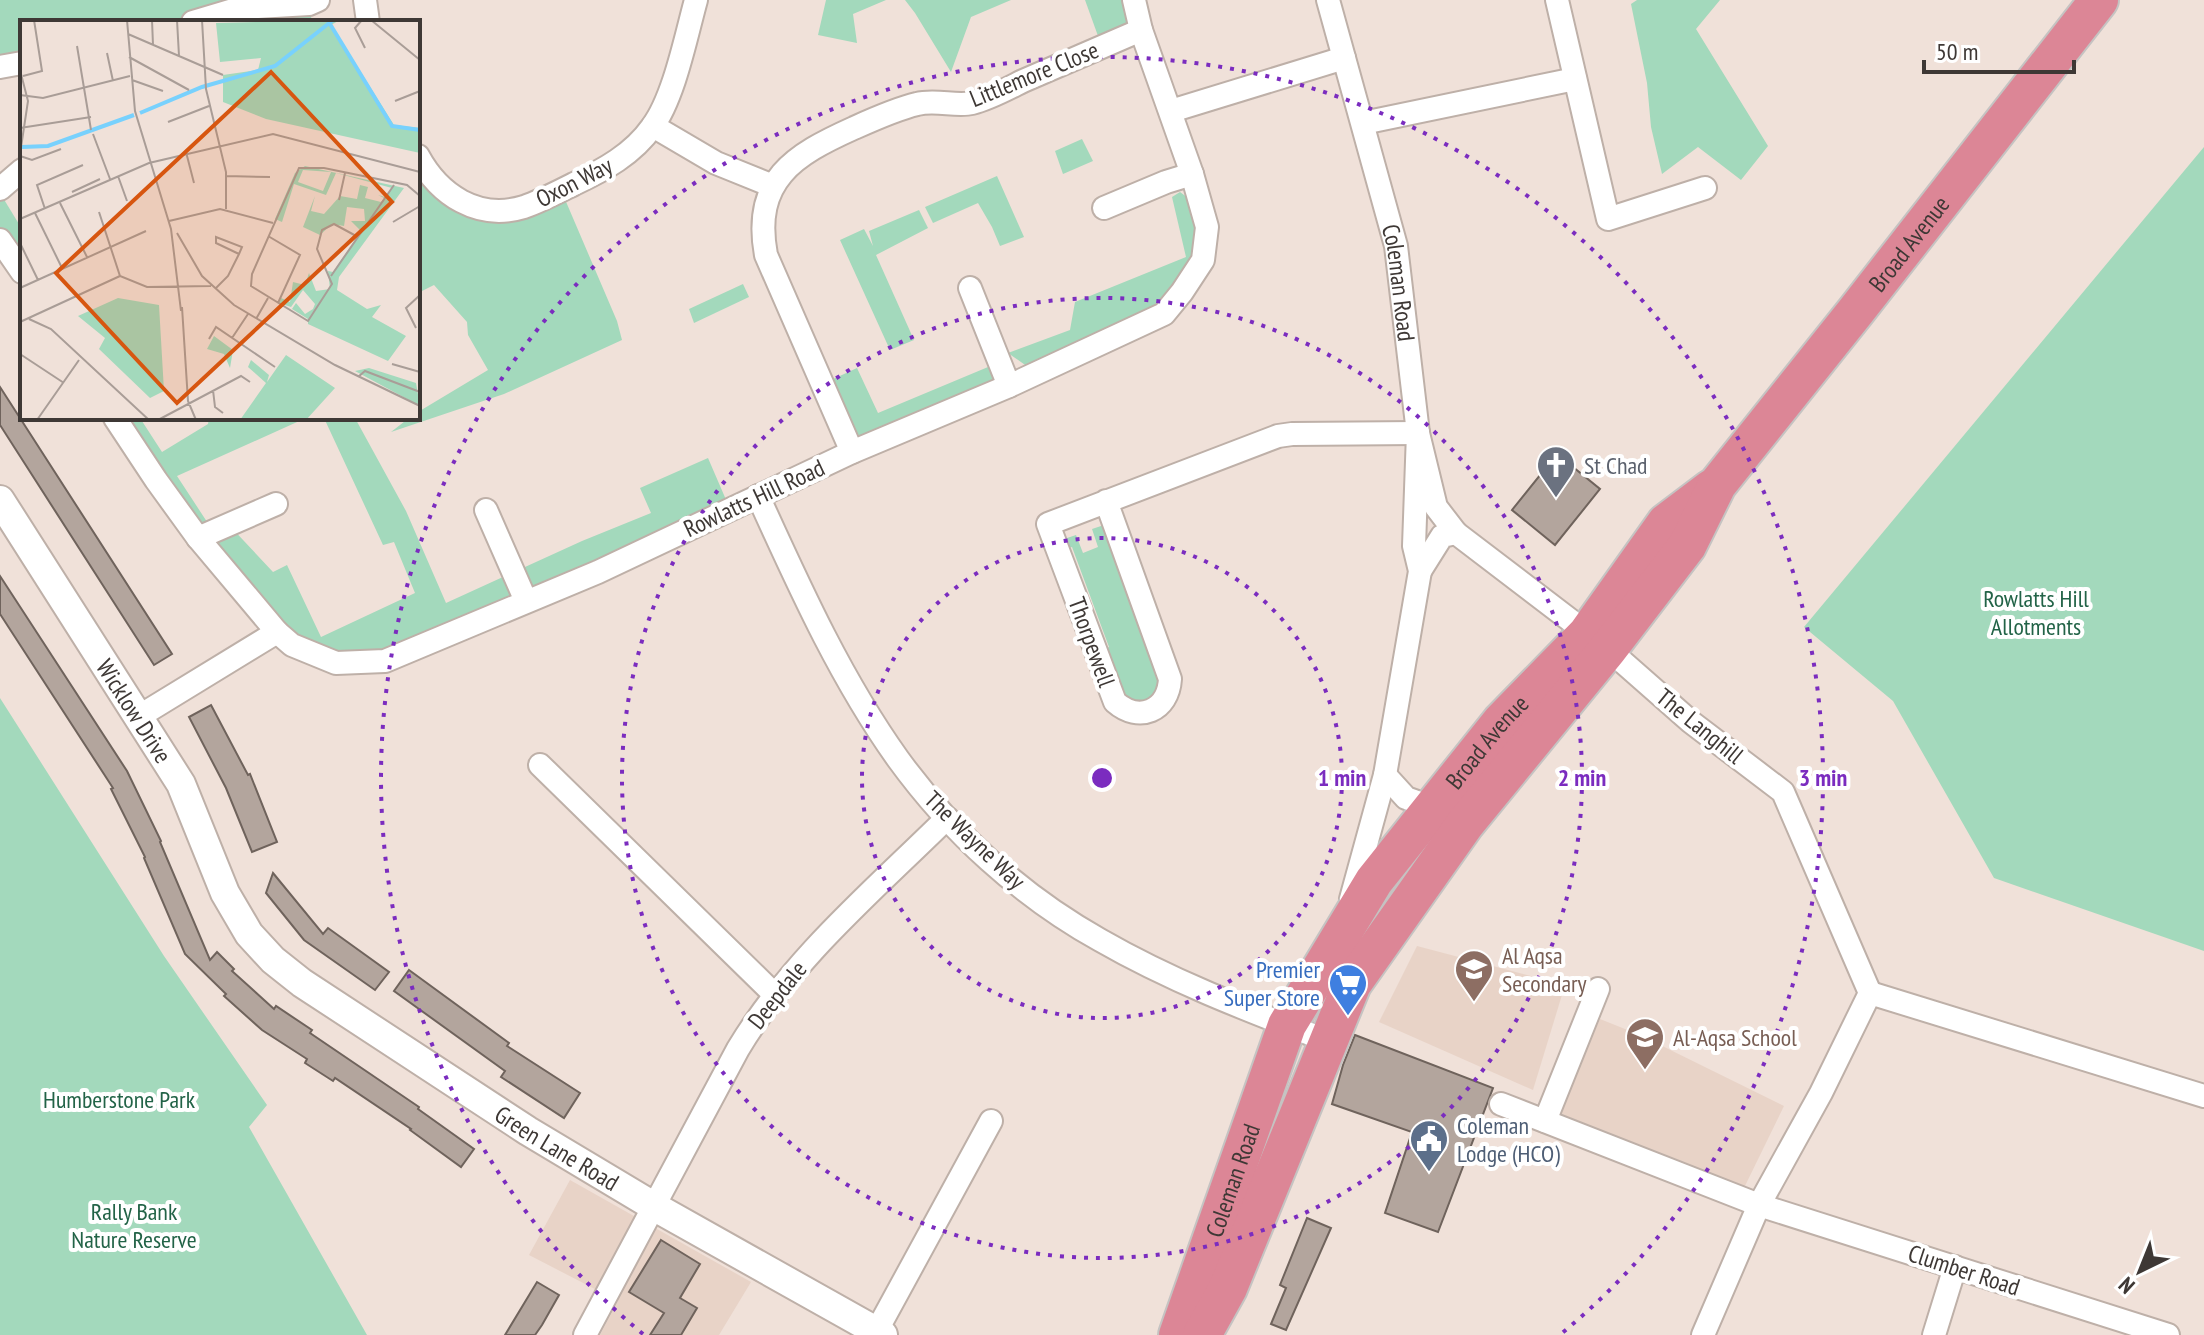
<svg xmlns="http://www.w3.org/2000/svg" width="2204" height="1335" viewBox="0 0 2204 1335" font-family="'PT Sans Narrow',sans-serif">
<rect width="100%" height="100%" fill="#f0e1d9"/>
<g fill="#e8d3c7">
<path d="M1417,946L1565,985L1533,1090L1379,1022Z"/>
<path d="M1600,1019L1640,1035L1784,1106L1743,1190L1559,1113Z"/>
<path d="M570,1180L751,1282L719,1335H600L618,1301L529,1255Z"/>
</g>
<g fill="#a3d9bc">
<path d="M0,0H318L309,5L312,22L184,20L180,22H22V80L15,66L0,67Z"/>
<path d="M826,0H886L853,14L857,43L818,35Z"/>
<path d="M905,0H1011L971,17L951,72L915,13Z"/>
<path d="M1085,0H1133L1141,27L1102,47Z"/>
<path d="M1637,0H1720L1696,29L1768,146L1741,180L1698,147L1662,174L1651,127L1647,83L1631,4Z"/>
<path d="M1082,139L1093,161L1063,174L1055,151Z"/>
<path d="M2204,147V951L1994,878L1893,701L1804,627Z"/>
<path d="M418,162L474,207L561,190L617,321L622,340L504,394L391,432L409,418H418V412L488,370L468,335L467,322L434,285L418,293Z"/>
<path d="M997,176L1024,237L1000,246L992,227L978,203L933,223L925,207Z"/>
<path d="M1180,192L1188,198L1197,230L1192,259L1156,309L1028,367L1008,353L1070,330L1075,302L1186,257L1172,197Z"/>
<path d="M0,193L22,229V272L0,240Z"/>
<path d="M919,210L928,228L876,255L914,340L890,350L840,240L864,229L873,246L869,231Z"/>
<path d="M743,284L749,297L694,323L689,309Z"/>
<path d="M1000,362L1009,386L852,452L829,381L857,368L878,413Z"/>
<path d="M115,418H140L162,452L208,424L209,418H306L177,476L213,531L228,524L273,572L287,565L321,637L415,593L394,542L383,545L324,418H355L406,511L446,603L582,541L651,513L640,488L708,458L730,509L385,661L292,645Z"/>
<path d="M1104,525L1163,681L1161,688L1146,704L1125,702L1102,651L1109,647L1072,547L1065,549L1061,540L1076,535L1083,553L1098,547L1092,529Z"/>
<path d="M0,698L164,956L267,1105L249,1127L367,1335H0Z"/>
</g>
<g fill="#b3a59d" stroke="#6f635c" stroke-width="2">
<path d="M0,387L172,654L154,665L0,425Z"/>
<path d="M1557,454L1600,489L1555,545L1512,510Z"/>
<path d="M0,576L127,771L161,841L160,842L210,960L217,952L234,969L232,971L274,1009L276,1006L312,1030L310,1033L419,1107L418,1109L474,1149L461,1167L410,1130L411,1129L335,1078L333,1081L305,1063L307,1059L262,1030L224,996L226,994L185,954L144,858L145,857L111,789L113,788L0,614Z"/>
<path d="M211,705L248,775L250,774L277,842L252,852L226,788L189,717Z"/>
<path d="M273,873L323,934L328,928L389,972L375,990L304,940L266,893Z"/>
<path d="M409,970L509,1043L507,1046L580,1093L564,1118L501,1077L505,1071L394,991Z"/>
<path d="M1355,1035L1493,1088L1438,1232L1385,1213L1412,1132L1332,1104L1343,1065Z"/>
<path d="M1307,1218L1331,1228L1286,1330L1271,1324L1286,1288L1280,1285Z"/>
<path d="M661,1240L700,1264L680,1298L697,1308L681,1335H650L664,1313L629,1292Z"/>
<path d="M537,1282L559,1295L542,1325L535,1335H505Z"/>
</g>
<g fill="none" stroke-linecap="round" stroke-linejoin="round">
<g stroke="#beb0a8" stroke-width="26">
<g id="minor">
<path d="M365,0L368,22"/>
<path id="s1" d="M1328,0L1396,246L1418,433L1414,546L1420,571L1385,775L1351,899"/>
<path d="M1557,0L1608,219L1705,188"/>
<path d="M193,22L240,8L309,4L318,0"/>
<path d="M0,67L22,63"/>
<path d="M1171,111L1344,58"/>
<path d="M1363,123L1575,79"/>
<path d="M653,126L716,163L773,186"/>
<path d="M418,156C439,195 478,221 524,207C541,201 558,192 574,184C604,170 633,154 652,127C674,98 686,36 696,0"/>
<path d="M0,189L22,170"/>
<path d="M1104,208L1166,182L1192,174"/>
<path d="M0,240L22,272"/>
<path d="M970,288L1009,386"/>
<path d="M115,418L156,480L198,538L277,632L292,645L336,663L385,661L598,572L852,452L1009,386L1164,314L1182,292L1203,260L1207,227L1192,174L1141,30L1134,0"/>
<path d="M1418,433L1436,507L1456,533L1608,649L1691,722L1783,792L1870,993L1821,1093L1759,1205L1703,1335"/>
<path d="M852,452L766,255C752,180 794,155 854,128C874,119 896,109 917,104C936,99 956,107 972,103C989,99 1007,89 1023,81C1062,64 1102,47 1141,30"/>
<path d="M758,496C799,586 840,678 898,759C951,832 1021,896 1100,940C1173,982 1250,1011 1328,1041"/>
<path d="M1106,501L1170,679C1168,711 1139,723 1115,702L1048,524L1278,436L1292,434L1418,433"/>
<path d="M486,510L526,601"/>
<path d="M198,538L276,504"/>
<path d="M1420,571L1442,536L1456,533"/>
<path d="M138,717L277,632"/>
<path d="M540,765L774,994"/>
<path d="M1385,775L1406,798L1440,810"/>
<path d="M1870,993L2204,1096"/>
<path d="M1501,1104L1759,1205L2168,1335"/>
<path d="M1545,1121L1598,989"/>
<path d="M876,1332L991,1121"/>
<path d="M585,1335L738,1049C792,959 873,891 947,818"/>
<path d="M1934,1335L1955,1267"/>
</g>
</g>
<g stroke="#beb0a8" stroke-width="32">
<g id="tertiary">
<path id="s2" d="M0,500L181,784L225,893L249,934L273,960L302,983L528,1131L655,1207L883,1335"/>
</g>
</g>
<g stroke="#c5c3c2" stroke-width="42">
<g id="trunk">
<path id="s3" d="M1178,1335L1287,1025L1374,881L1501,722L1587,634L1666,523L1711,489"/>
<path id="s4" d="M1202,1335L1228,1288L1352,984L1465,824L1608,649L1687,546L1717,485L1856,311L2099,0"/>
</g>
</g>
<use href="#minor" stroke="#fff" stroke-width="22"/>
<use href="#tertiary" stroke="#fff" stroke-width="28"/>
<use href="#trunk" stroke="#dc8696" stroke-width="38"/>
</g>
<g fill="none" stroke="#7b2cbf" stroke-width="4" stroke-dasharray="4 8">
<circle cx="1102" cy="778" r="240"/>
<circle cx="1102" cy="778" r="480"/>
<path d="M643 1334A721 721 0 1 1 1561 1334"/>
</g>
<defs>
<g id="church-pin" transform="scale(2)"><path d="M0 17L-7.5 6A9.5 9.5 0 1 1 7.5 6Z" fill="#6b7280" stroke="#fff"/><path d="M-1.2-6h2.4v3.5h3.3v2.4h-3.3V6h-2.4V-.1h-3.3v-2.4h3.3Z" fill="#fff"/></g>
<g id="school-pin" transform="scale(2)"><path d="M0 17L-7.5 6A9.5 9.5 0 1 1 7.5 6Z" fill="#8d6e63" stroke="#fff"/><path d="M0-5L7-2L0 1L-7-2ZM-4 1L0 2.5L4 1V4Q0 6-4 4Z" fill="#fff"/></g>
<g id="supermarket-pin" transform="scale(2)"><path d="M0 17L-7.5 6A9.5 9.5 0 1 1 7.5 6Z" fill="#3f7fe0" stroke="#fff"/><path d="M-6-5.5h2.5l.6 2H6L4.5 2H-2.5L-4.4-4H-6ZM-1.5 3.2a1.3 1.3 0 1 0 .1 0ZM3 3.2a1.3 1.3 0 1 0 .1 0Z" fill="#fff"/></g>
<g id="civic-pin" transform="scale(2)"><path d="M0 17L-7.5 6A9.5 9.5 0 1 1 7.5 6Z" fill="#5c6f8a" stroke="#fff"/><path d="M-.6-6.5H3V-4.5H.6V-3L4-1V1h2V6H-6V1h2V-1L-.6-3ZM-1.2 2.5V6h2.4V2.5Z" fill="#fff"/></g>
</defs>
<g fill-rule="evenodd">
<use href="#church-pin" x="1556" y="465"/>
<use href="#school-pin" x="1474" y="969"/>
<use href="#supermarket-pin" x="1348" y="983"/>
<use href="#school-pin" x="1645" y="1037"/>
<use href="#civic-pin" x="1429" y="1139"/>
</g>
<g text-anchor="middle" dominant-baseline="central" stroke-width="8" stroke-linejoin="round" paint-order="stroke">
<g font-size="24" fill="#3e3835" stroke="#fff">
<text transform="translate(1034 74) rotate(-22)">Littlemore Close</text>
<text transform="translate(574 182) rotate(-27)">Oxon Way</text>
<text stroke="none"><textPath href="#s4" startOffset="1310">Broad Avenue</textPath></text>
<text stroke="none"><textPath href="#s1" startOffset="292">Coleman Road</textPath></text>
<text transform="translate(754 498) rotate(-25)">Rowlatts Hill Road</text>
<text transform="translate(1092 642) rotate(70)">Thorpewell</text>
<text stroke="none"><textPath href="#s2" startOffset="250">Wicklow Drive</textPath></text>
<text transform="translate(1700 726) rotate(39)">The Langhill</text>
<text stroke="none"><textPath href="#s3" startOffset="676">Broad Avenue</textPath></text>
<text transform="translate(975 840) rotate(44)">The Wayne Way</text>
<text transform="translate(777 995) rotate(-52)">Deepdale</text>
<text stroke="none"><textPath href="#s2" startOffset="878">Green Lane Road</textPath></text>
<text stroke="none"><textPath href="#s3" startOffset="164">Coleman Road</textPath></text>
<text transform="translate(1964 1270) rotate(18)">Clumber Road</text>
</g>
<g font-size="24" fill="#5b616d" stroke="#fff" text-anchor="start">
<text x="1584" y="465">St Chad</text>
</g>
<g font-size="24" fill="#226347" stroke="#fff">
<text x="2036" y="598">Rowlatts Hill<tspan x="2036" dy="28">Allotments</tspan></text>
<text x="119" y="1099">Humberstone Park</text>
<text x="134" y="1211">Rally Bank<tspan x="134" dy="28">Nature Reserve</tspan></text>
</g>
<g font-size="24" fill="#785e54" stroke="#fff" text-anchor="start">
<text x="1502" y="955">Al Aqsa<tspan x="1502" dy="28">Secondary</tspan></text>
<text x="1673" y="1037">Al-Aqsa School</text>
</g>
<g font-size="24" fill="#366cbe" stroke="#fff" text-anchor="end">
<text x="1320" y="969">Premier<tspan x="1320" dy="28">Super Store</tspan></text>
</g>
<g font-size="24" fill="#4e5e75" stroke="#fff" text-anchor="start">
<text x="1457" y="1125">Coleman<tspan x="1457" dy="28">Lodge (HCO)</tspan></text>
</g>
</g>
<g transform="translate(20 20)">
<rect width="400" height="400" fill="#f0e1d9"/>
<path d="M320,0L311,5L374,105L400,108V133L246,99L203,82V55L238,50L241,38L200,42L196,3ZM285,146L384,168L319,257L317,270L347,289L361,285L352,297L386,316L368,341L288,304V299L272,289L276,283L285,294L293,289L295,284L283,270L271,287L259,283L261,278L270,282L273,262L285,265L289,253L296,271L310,269L308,251L313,252L341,211L331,201H345L344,189L327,187L324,206L312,204L300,215L283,207L295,176L291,191L304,194L320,176L337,179L340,165L348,167L345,178L361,182L364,178L358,175L365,177L372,168L316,153L306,175L274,164L262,202L255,199L275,153ZM283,150L311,152L303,171L278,162ZM98,278L139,285L144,371L130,378L79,329L85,318L58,296ZM194,316L213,330L210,348L204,334L187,329ZM266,335L315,368L286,400H220L246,363L228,347L231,340L249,355L247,362ZM349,348L396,363L400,386L335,351Z" fill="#a3d9bc" fill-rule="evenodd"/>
<path fill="none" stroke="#78d1fd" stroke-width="4" d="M310,4L372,106L400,110M120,93L182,67L255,46L313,0M2,127L28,126L114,95"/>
<path fill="none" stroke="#a99d97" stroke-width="2" d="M107,0L115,91L151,209L161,291M132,0L133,25M157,0L159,36M182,0L186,69L206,152V189M342,0L335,8L345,28M351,0L400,40M108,14L203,55M57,26L71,110M87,33L93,61M109,37L169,70M0,50L8,81L0,134M3,56L22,51L14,0M112,60L143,71M0,75L23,78L110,56M375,81L400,71M148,102L189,86M0,108L71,97M73,114L90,159M166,132L174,163M0,136L12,140L41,129M98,156L107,181M206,156L250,157M52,172L80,159M319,180L325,153M40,183L67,237M25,189L17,165L63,145M79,192L100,256L127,267L191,266M15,193L42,248M0,199L129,143L253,114L400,152M149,201L200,189L253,203M373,202L400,186M157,213L182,256L214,285L315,345L400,386M248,216L280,235L258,283M338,217L314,204L302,210L297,229L312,264L288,301L231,266L232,254L279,148H304L387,165L400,176M0,223L18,260M311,256L374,165M0,268L126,211M195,269L208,256L219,234L222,227L196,217V223L219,234M162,287L168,381L176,400M9,299L31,309L129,400M236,299L248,278M0,302L100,256M396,308L386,288L400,275M212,318L228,294M189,319L196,307L255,347M0,334L44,363M372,344L400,352M338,357L345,351L400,372M193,370L195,387L203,393M17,400L59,340M138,400L221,356L230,362"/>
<path fill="#d75610" fill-opacity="0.15" stroke="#d75610" stroke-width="4" d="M251,52L372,182L157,383L36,253Z"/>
<rect width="400" height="400" fill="none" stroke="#3e3835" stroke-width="4"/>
</g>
<circle cx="1102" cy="778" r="12" fill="#7b2cbf" stroke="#fff" stroke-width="4"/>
<g font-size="24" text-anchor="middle" font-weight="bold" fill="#7b2cbf" stroke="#fff" stroke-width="8" stroke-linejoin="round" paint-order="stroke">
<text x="1342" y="786">1 min</text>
<text x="1582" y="786">2 min</text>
<text x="1823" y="786">3 min</text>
</g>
<g transform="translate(2140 1271) rotate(223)" stroke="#ffffff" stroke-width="6" paint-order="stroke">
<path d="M0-6L14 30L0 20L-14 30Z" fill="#3e3835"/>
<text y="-12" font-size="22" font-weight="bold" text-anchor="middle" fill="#3e3835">N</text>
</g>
<path d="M1924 60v12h150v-12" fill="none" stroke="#3e3835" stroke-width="4"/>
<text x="1936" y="60" font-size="24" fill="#3e3835" stroke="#ffffff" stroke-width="6" paint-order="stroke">50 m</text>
</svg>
